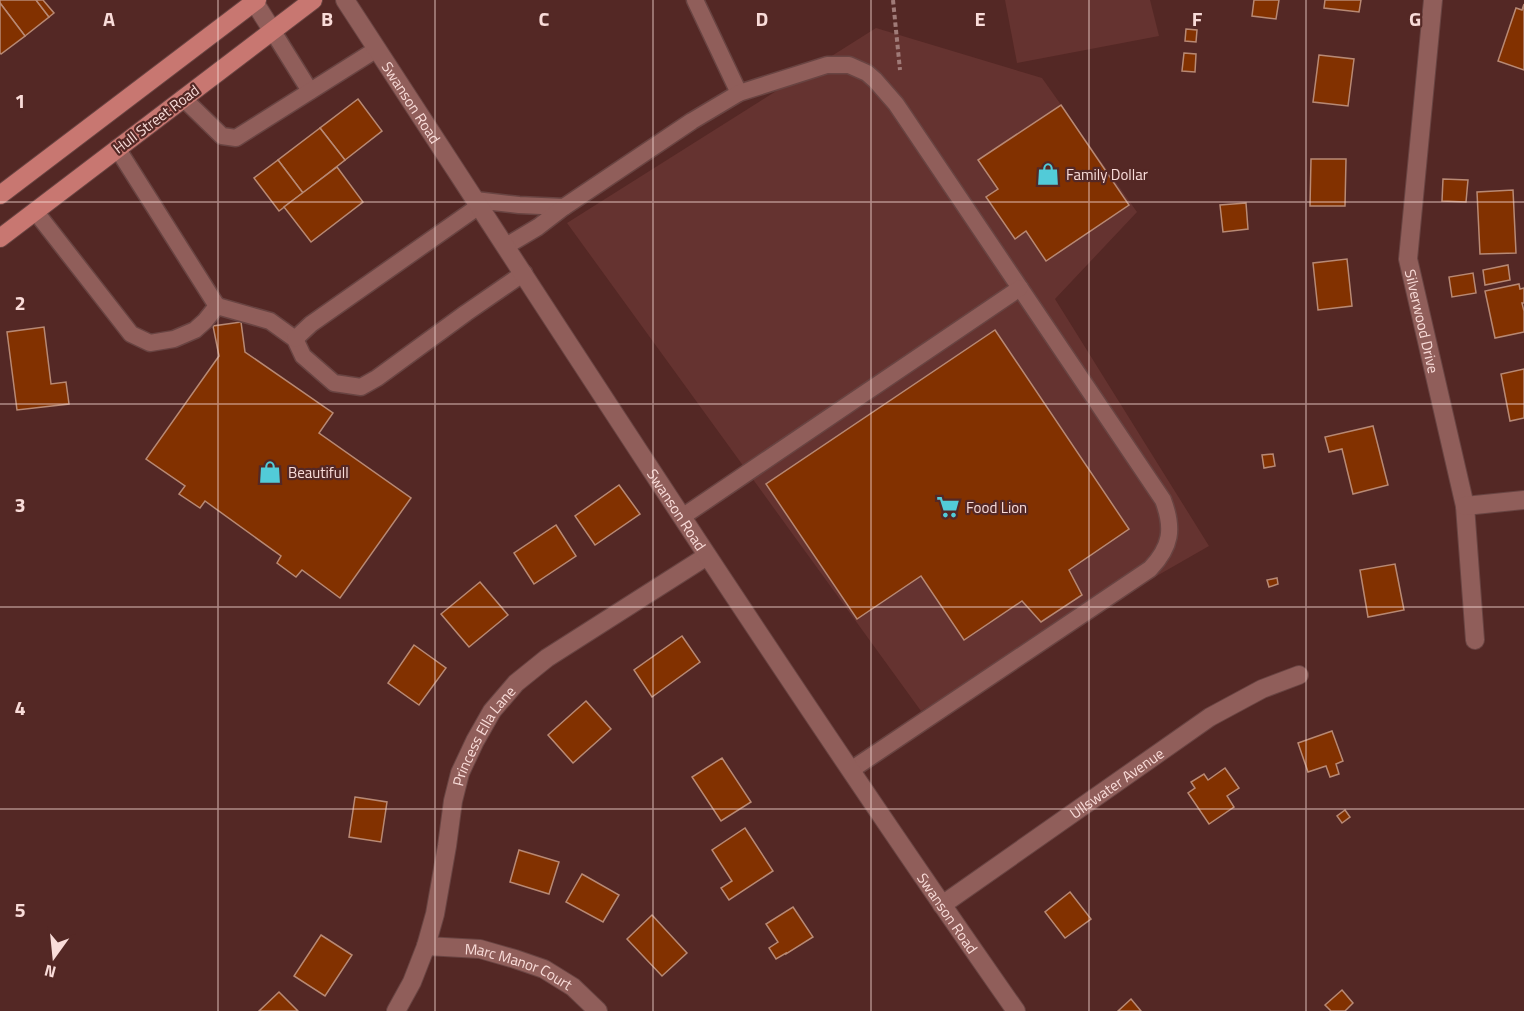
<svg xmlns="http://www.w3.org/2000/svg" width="1524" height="1011" viewBox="0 0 1524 1011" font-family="'Titillium Web',sans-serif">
<rect width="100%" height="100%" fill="#542825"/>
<g fill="#653330">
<path d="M1005,0H1150L1159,36L1017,63Z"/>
<path d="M876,28L1042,78L1137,212L1055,299L1209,546L921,711L567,223Z"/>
</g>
<g fill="#823100" stroke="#b88974" stroke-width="1.5">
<path d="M0,0H36L49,17L25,36L0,3Z"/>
<path d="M36,0H43L54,13L49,17Z"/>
<path d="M1254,0H1279L1276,19L1252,16Z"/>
<path d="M1325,0H1361L1359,12L1324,8Z"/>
<path d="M0,3L25,36L1,54L0,53Z"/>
<path d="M1524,4V70L1498,61L1516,8L1522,10Z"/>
<path d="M1186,29L1197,30L1196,42L1185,41Z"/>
<path d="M1184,53L1196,54L1195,72L1182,71Z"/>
<path d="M1319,55L1354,59L1348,106L1313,102Z"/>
<path d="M358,99L382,131L345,160L320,128Z"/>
<path d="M1061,105L1129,205L1046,261L1026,231L1015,239L986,197L998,189L978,160Z"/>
<path d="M320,128L345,160L303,193L278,160Z"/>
<path d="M1311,159H1346L1345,206H1310Z"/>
<path d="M278,160L303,193L279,211L254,178Z"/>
<path d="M337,167L363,202L311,242L284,207Z"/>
<path d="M1443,179L1468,180L1466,202L1442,201Z"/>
<path d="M1513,190L1516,253L1480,254L1477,192Z"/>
<path d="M1246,203L1248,229L1223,232L1220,205Z"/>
<path d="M1347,259L1352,306L1318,310L1313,263Z"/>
<path d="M1508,265L1510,280L1485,285L1483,270Z"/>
<path d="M1473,273L1476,293L1452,297L1449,277Z"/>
<path d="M1519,284L1520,289L1524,288V303H1522L1524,311V332L1495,338L1485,291Z"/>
<path d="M241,322L245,352L333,413L319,433L411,498L340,598L302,570L296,577L277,563L281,556L205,501L200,508L179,494L185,486L146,459L219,356L213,326Z"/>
<path d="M44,327L51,384L66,382L69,404L17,410L7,332Z"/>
<path d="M995,330L1129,529L1069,570L1082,595L1041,622L1022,601L964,640L921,576L857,619L766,484Z"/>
<path d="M1524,369V418L1510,421L1501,374Z"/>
<path d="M1373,426L1388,485L1353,494L1342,449L1329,452L1325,437Z"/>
<path d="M1273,454L1275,466L1264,468L1262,455Z"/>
<path d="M619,485L640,514L595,545L575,516Z"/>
<path d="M556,525L576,556L534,584L514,553Z"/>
<path d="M1395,564L1404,610L1368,617L1360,570Z"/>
<path d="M1277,578L1278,584L1269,587L1267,580Z"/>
<path d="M480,582L508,615L469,647L441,614Z"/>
<path d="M682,636L700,662L652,697L634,670Z"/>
<path d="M414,645L446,668L419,705L388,683Z"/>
<path d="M586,701L611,729L573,763L548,735Z"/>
<path d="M1332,731L1343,761L1336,764L1339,774L1330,777L1326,766L1308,772L1298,743Z"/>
<path d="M722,758L751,802L721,821L692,777Z"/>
<path d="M1225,768L1239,788L1227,796L1234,807L1209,824L1188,793L1195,788L1191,782L1204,774L1208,780Z"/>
<path d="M355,797L387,802L381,842L349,837Z"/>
<path d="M1345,810L1350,817L1342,823L1337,816Z"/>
<path d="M745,828L773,871L729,900L721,888L732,881L712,850Z"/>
<path d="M519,850L559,862L549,894L510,882Z"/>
<path d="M582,874L619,895L603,922L566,902Z"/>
<path d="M1070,892L1091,919L1065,938L1045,912Z"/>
<path d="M793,907L813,937L786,954V953L776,959L769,948L778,942L766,924Z"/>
<path d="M652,915L687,953L662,976L627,939Z"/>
<path d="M321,935L352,955L325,996L294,976Z"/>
<path d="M1342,990L1353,1003L1345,1011H1331L1325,1005Z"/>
<path d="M279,992L298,1011H259Z"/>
<path d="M1131,999L1141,1011H1118Z"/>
</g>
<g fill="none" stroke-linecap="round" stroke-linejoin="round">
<g stroke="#694442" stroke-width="19">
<g id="lane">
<path d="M695,0L739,93"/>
<path d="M272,30L310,91"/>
<path d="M183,98L222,136L236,138L377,49"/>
<path d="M475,200L519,205L564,207"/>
<path d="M35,211L131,334L150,343L174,339L195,330L205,321L217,306L117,148"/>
<path d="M506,246L538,227L564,207L692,121L739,93L827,65H849L867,73L875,80L896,104L1163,500C1174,529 1171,547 1150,569L851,770"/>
<path d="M217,306L270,321L295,339L303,356L334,383L361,387L377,378L466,313L524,273"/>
<path d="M295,339L311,324L479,206"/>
<path d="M682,517L1020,288"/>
</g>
</g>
<g stroke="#694442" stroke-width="20">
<g id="street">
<path d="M253,0L272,30"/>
<path id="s1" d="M1433,0L1408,259L1465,506L1475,640"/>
<path d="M1465,506L1524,500"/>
<path id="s2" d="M942,905L1210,717L1262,689L1299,675"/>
<path id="s3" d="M426,946L480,949L515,959L544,969L573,987L598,1011"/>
<path id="s4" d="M396,1011L412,982L426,946L435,914L447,846L453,801L460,773L475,741L492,711L516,683L547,658L707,556"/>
</g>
</g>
<g stroke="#694442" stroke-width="20">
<g id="secondary">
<path id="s5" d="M345,0C566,339 784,680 1016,1011"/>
</g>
</g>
<g stroke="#694442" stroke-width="20">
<g id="primary">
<path d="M0,195L257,0"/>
<path d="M0,238L313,0"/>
</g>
</g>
<path stroke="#a07b78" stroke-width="4" stroke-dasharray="4.5 3" stroke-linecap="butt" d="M893,0L900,70"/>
<use href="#lane" stroke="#905e5a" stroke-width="16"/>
<use href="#street" stroke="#905e5a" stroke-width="18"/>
<use href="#secondary" stroke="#905e5a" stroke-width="18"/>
<use href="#primary" stroke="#c87771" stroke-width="18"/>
</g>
<path fill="none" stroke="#f9dcd9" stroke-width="1.5" stroke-opacity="0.55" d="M218,0V1011M435,0V1011M653,0V1011M871,0V1011M1089,0V1011M1306,0V1011M0,202H1524M0,404H1524M0,607H1524M0,809H1524"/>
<defs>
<g id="shop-bare" transform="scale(1.8)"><path d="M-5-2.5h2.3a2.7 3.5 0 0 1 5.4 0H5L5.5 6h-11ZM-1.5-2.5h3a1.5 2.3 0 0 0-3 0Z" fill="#52cbd8" stroke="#542825" stroke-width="2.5" paint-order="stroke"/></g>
<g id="supermarket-bare" transform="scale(1.8)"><path d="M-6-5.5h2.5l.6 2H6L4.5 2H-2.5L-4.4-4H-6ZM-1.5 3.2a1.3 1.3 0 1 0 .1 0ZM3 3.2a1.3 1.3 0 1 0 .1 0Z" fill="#52cbd8" stroke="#542825" stroke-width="2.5" paint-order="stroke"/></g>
</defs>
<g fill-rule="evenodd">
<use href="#shop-bare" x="1048" y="174"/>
<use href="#shop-bare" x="270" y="472"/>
<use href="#supermarket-bare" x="948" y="507"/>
</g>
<g text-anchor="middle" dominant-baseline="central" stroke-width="4.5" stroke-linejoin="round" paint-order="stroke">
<g font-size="15" fill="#f9dcd9" stroke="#542825">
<text stroke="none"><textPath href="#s5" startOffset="122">Swanson Road</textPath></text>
<text transform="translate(156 119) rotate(-37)">Hull Street Road</text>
<text stroke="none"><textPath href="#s1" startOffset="324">Silverwood Drive</textPath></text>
<text stroke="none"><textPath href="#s5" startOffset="608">Swanson Road</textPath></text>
<text stroke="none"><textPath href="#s4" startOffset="292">Princess Ella Lane</textPath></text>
<text stroke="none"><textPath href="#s2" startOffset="213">Ullswater Avenue</textPath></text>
<text stroke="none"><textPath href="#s5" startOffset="1094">Swanson Road</textPath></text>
<text stroke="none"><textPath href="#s3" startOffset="96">Marc Manor Court</textPath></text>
</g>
<g font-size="15" fill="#f9dcd9" stroke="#542825" text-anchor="start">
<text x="1066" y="174">Family Dollar</text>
<text x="288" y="472">Beautifull</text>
<text x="966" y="507">Food Lion</text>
</g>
</g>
<g font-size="20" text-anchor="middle" font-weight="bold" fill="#f9dcd9" stroke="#542825" stroke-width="4.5" stroke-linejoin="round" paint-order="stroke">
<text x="109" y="26">A</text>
<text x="327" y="26">B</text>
<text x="544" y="26">C</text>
<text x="762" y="26">D</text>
<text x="980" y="26">E</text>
<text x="1197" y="26">F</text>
<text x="1415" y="26">G</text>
<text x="20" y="108">1</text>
<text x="20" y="310">2</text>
<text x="20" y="512">3</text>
<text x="20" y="715">4</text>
<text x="20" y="917">5</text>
</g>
<g transform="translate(54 957) rotate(195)" stroke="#542825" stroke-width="4.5" paint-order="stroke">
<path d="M0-4.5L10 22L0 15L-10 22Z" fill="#f9dcd9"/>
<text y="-9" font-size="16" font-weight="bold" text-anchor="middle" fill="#f9dcd9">N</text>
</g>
</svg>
